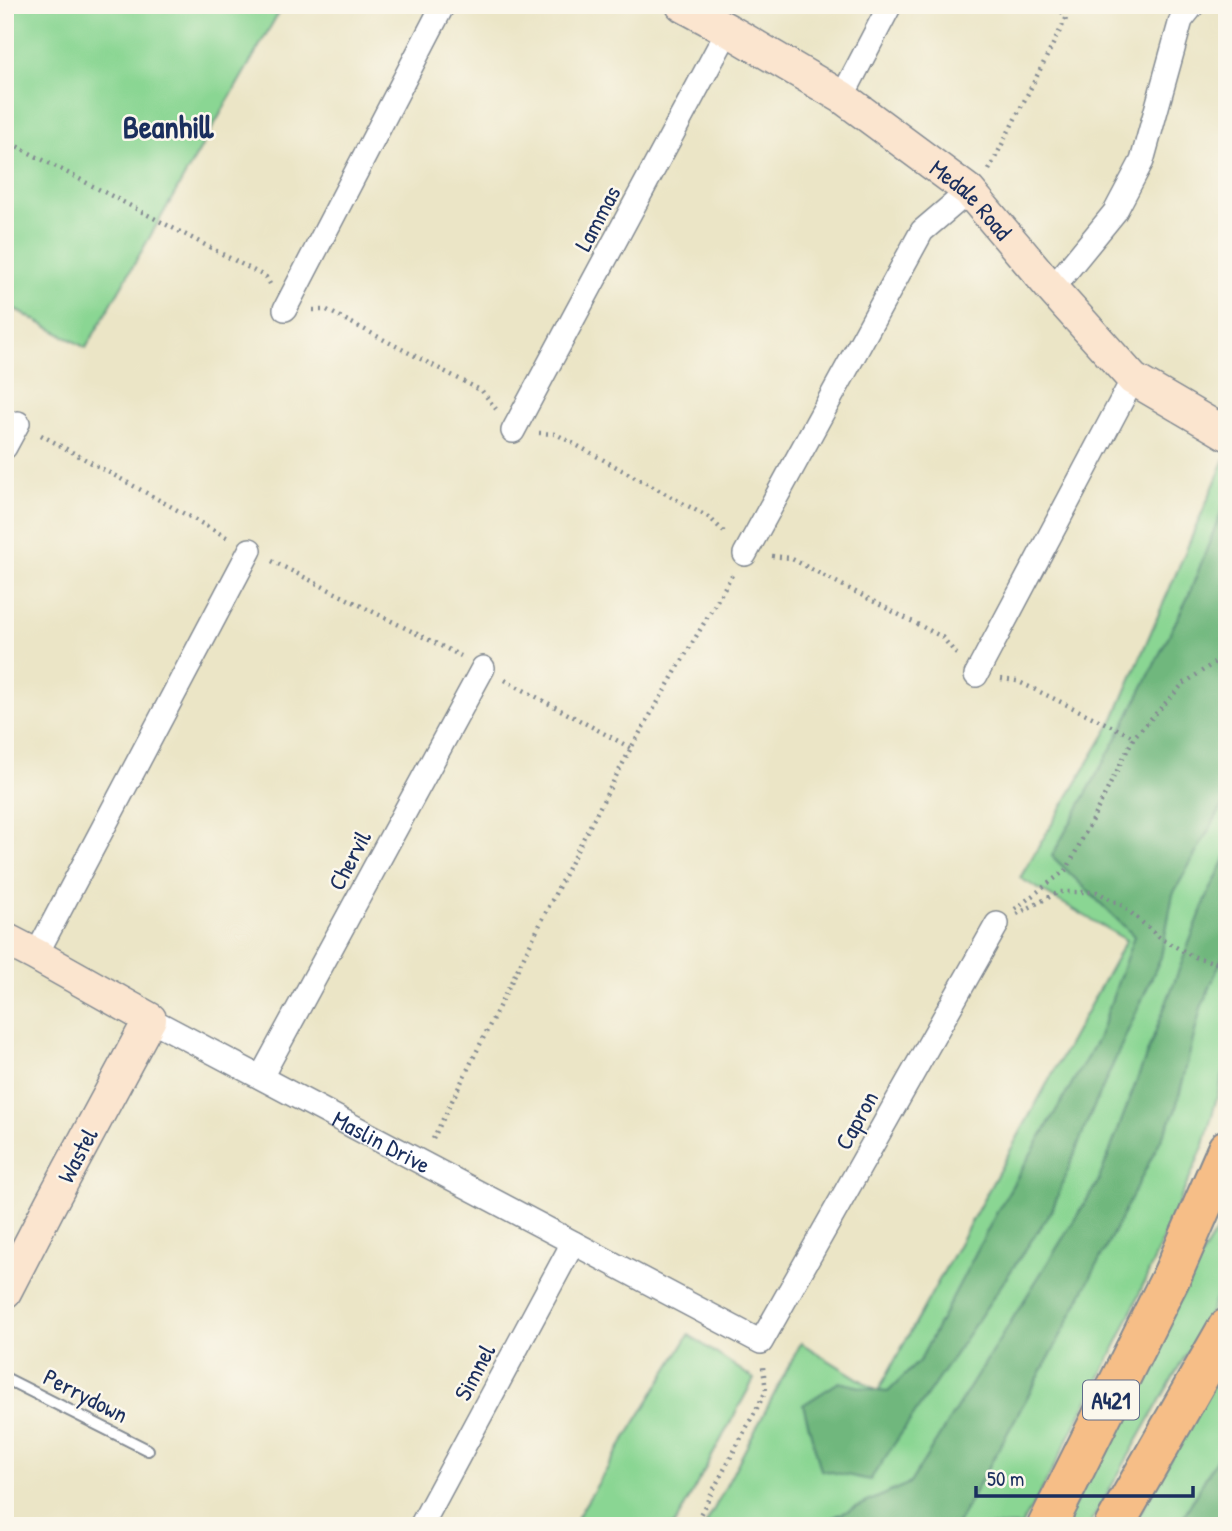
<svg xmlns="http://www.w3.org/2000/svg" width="1232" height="1531" viewBox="0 0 1232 1531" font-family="'Patrick Hand',sans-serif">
<rect width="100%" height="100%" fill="#fbf7ec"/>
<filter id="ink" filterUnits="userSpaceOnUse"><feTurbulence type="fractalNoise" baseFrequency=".0143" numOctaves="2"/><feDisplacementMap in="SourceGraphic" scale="14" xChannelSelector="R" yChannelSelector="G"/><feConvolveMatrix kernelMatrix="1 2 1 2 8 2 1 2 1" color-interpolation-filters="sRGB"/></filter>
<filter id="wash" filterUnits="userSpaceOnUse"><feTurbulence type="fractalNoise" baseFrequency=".00686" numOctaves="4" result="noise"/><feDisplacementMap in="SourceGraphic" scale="28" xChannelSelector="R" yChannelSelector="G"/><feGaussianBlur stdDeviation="1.57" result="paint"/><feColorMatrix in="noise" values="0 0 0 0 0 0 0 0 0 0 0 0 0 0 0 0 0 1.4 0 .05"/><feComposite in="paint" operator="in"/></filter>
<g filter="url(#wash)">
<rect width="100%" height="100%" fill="#ebe5c6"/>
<g fill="#8ad693" stroke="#528278" stroke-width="2">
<path d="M10,5H283L86,348L5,304V14Z"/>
<path d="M1225,459L1227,460V1060L1204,1145L1120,1338L1040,1494L1021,1526H705L801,1343L878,1391L1126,940L1020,878L1113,721Z"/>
<path d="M1227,1214V1273L1209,1314L1089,1526H1063L1205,1250Z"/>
<path d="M689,1335L754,1379L674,1526H572Z"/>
<path d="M1227,1357V1526H1133Z"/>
</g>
<g fill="#6fb77d" stroke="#45736e" stroke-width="2">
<path d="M1227,497V798L1173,894L1161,957L1089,1118L1052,1210L870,1480L821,1470L803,1405L839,1382L878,1391L888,1392L920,1360L998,1210L1098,1039L1134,936L1052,856L1125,723L1188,597Z"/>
<path d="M1227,855V947L1201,1008L1175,1112L1055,1347L956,1526H814L910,1483L1098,1182L1206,899Z"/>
<path d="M1227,1440V1526H1178Z"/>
</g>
</g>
<g filter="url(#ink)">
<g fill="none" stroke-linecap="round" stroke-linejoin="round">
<g stroke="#838a92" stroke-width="14">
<path id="lane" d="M5,1378L148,1450"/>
</g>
<g stroke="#838a92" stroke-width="26">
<g id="street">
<path d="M842,97L890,5"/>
<path d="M1052,289L1115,212L1142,161L1181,20L1193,5"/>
<path d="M285,309L443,5"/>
<path d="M513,431L728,30"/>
<path d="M5,447L18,423"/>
<path d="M745,554L922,231L969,191"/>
<path d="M976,675L1133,379"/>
<path d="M36,955L250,550"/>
<path id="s1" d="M150,1019L761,1342L997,924"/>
<path d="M261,1077L483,668"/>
<path d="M421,1526L573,1243"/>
</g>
</g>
<g stroke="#838a92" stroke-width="35">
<g id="secondary">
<path id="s2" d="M682,5L728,30L842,97L969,191L1052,289L1133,379L1227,434"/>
<path d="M5,939L36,955L150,1019L51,1203L5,1292"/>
</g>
</g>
<g stroke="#838a92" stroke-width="42">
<g id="highway">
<path d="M1047,1526L1173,1273L1227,1149"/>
<path d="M1114,1526L1227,1328"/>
</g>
</g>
<g stroke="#838a92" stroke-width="4.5" stroke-dasharray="2 5" stroke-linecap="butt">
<path d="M1049,5L1067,15"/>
<path d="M5,140L266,277L270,284"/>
<path d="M989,170L1073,5"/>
<path d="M313,310H327L482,391L496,409"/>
<path d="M539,433L556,434L710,518L726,534"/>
<path d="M41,435L230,539"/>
<path d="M772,556L790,558L942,637L959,657"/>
<path d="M272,561L461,656"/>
<path d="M1001,679L1017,681L1134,737"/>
<path d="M505,680L631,748"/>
<path d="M1015,909L1067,869L1134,737L1183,684L1227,654"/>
<path d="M1017,914L1059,892H1097L1123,906L1160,938L1192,956L1227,966"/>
<path d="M433,1139L572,860L631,748L732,575"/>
<path d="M694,1526L766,1391L763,1367"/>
</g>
<use href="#lane" stroke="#fff" stroke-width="10"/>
<use href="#street" stroke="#fff" stroke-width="23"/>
<use href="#secondary" stroke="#fbe5cf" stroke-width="32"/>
<use href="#highway" stroke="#f6be87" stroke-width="38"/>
</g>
</g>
<g text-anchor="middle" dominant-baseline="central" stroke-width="5" stroke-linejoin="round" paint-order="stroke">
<rect fill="#fbf7ec" stroke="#5e6b89" stroke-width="2" x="1083" y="1380.5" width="56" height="39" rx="5"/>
<g font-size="23" font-weight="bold" fill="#1b2f5e">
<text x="1111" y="1400">A421</text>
</g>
<g font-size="24" fill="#1b2f5e" stroke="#fbf7ec">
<text stroke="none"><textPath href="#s2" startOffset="350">Medale Road</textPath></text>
<text transform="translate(597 218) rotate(-62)">Lammas</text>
<text transform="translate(349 860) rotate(-62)">Chervil</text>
<text transform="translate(856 1120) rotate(-61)">Capron</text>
<text stroke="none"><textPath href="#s1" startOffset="262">Maslin Drive</textPath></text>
<text transform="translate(77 1155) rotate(-62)">Wastel</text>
<text transform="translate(474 1372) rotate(-62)">Simnel</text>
<text transform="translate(86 1395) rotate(27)">Perrydown</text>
</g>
<g font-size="32" font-weight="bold" fill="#1b2f5e" stroke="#fbf7ec">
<text x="168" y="126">Beanhill</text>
</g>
</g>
<rect width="1232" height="1531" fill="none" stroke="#fbf7ec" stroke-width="28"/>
<path d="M976 1486v10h217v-10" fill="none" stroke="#1b2f5e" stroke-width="3.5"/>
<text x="987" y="1486" font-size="21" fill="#1b2f5e" stroke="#fbf7ec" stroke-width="5" paint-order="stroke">50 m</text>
</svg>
